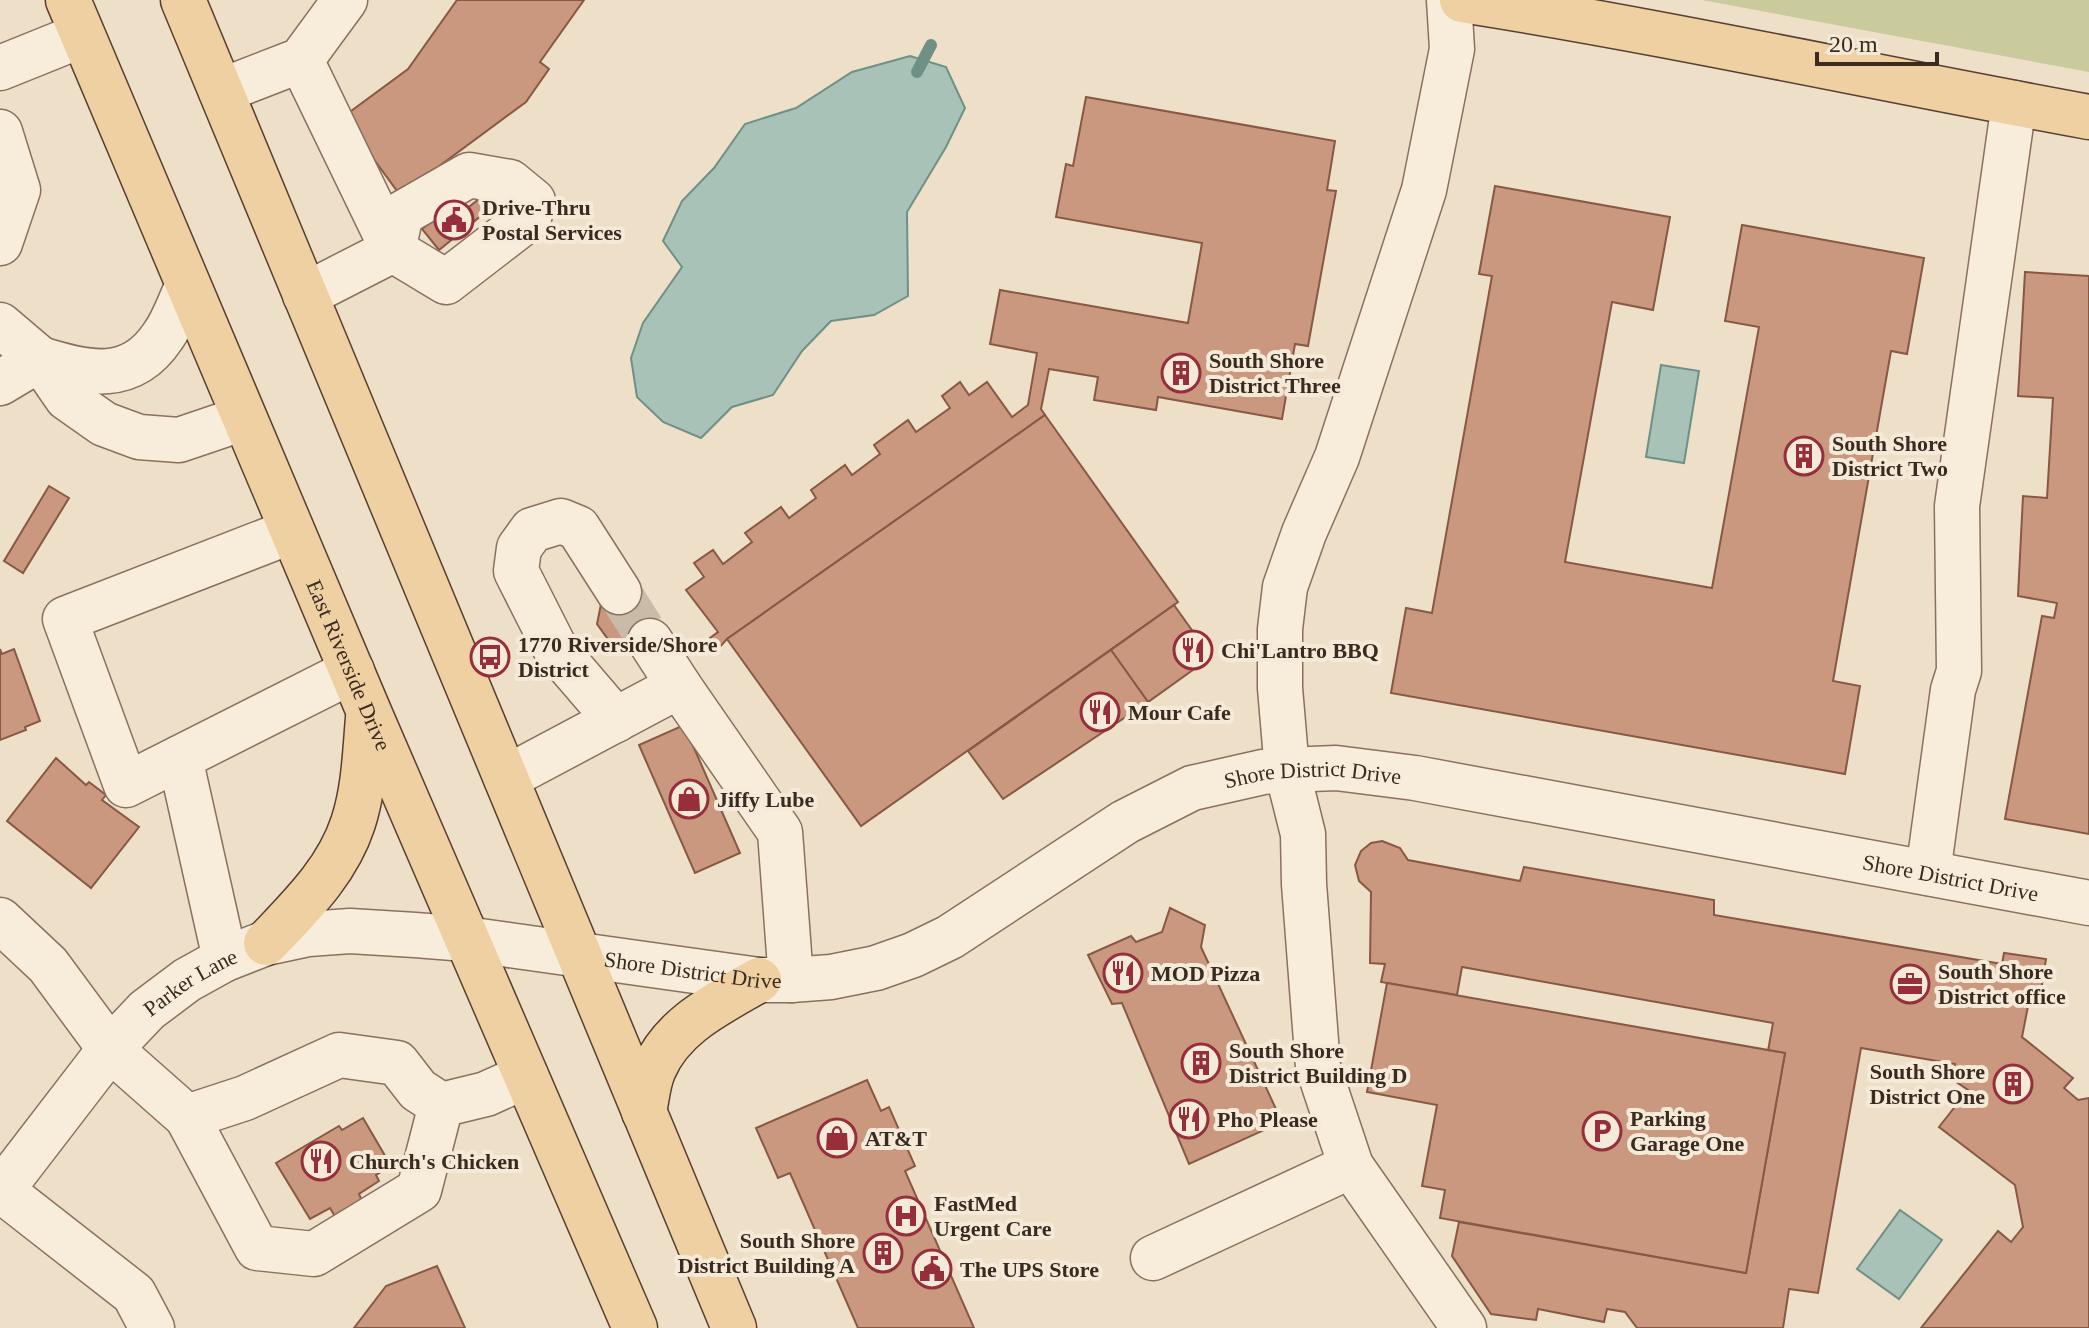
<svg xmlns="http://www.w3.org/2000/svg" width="2089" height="1328" viewBox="0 0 2089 1328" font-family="Georgia,serif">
<rect width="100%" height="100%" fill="#eddfc8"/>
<path fill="#cacb9c" d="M1702,0H2089V72Z"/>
<g fill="#a9c2b8" stroke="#6f9085" stroke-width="2">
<path d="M910,56L946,67L965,108L946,147L907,212L908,296L874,315L831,321L802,351L773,395L732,407L701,438L663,422L637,397L631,358L643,323L682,267L663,241L682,201L714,168L745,124L796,108L852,72Z"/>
<path d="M1661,365L1699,371L1684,463L1646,457Z"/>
<path d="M1900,1210L1942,1240L1899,1299L1857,1269Z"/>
</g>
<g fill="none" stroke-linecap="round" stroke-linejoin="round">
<path stroke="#6f9085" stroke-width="12" d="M917,72L931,45"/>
</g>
<g fill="#ca987f" stroke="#875944" stroke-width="2">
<path d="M457,0H584L540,62L549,69L526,102L400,195L343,117L408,69Z"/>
<path d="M1086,97L1335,141L1327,190L1336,191L1308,346L1295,344L1282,419L1158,397L1156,410L1094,400L1098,377L1049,369L1041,409L1045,415L727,639L718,649L710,638L718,632L686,590L704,577L694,563L713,550L723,564L752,542L745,533L781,507L789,518L816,498L811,490L845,465L852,475L880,454L874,445L908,420L916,432L950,408L942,396L960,382L969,395L987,382L1012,417L1028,405L1037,353L990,344L1000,290L1188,323L1202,243L1056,217L1066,164L1073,166Z"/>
<path d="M1495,186L1670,217L1653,310L1612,302L1565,562L1712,588L1759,327L1725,321L1742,225L1924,258L1907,354L1891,351L1833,681L1860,686L1845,774L1391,693L1406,608L1432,613L1492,276L1479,274Z"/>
<path d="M479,199L488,210L439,250L422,229L458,201L465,210Z"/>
<path d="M2025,272L2089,276V834L2005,819L2042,616L2054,618L2057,603L2018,596L2023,496L2047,498L2053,398L2018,396Z"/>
<path d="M1045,415L1178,602L861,826L727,639Z"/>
<path d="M49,486L69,498L23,573L4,561Z"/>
<path d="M625,587L659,634L634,652L615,649L597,624L601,604Z"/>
<path d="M1174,605L1211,657L1148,702L1111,650Z"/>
<path d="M0,649L2,654L14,649L40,721L25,727L26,730L0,740Z"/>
<path d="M1111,650L1148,702L1003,799L968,751Z"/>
<path d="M684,725L740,853L695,873L639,745Z"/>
<path d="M56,758L86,785L89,782L106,795L102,800L139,827L91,888L7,821Z"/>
<path d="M1382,841L1400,848L1408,860L1520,881L1524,867L1714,900V915L2002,964L2004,953L2046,959L2039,1003L2029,1001L2022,1037L2073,1078L2064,1088L2078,1100L2089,1098V1328H1921L1998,1231L2011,1242L2023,1227L2015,1185L1939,1127L1968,1090L1952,1079L1955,1064L1861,1048L1818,1293L1789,1289L1783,1328H1637L1625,1312L1607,1309L1604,1322L1538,1309L1536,1320L1491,1314L1452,1256L1459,1222L1746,1273L1785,1053L1768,1051L1773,1023L1462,967L1457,995L1381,982L1385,964L1370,963L1371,892L1359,881L1355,865L1361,851L1371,843Z"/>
<path d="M1170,908L1205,925L1201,947L1282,1122L1189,1164L1122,1003L1112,1004L1088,955L1131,936L1136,942L1162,932Z"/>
<path d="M1387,983L1785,1053L1746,1273L1440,1218L1445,1190L1422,1186L1437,1105L1367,1092Z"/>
<path d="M867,1080L881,1111L889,1107L915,1166L905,1171L974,1328H858L790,1173L778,1178L756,1128Z"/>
<path d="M363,1118L391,1166L376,1175L379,1181L359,1194L362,1201L340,1225L330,1208L310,1219L276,1163L339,1126L342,1130Z"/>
<path d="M437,1266L465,1328H354L386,1286Z"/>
</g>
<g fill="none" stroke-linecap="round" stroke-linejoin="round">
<path stroke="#c9bba7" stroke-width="44" stroke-dasharray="44 22" stroke-linecap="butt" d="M619,592L650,641"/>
<g stroke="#89715d" stroke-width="47">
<g id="minor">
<path d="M1449,0L1452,49L1424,190L1337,457L1304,533L1285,587L1280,629V688L1287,770L1303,834L1304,884L1318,1067L1351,1166L1464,1328"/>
<path d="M301,60L393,250"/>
<path d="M0,68L82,35"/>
<path d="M221,91L301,60L345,0"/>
<path d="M0,132L18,190L0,243"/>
<path d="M305,295L393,250L446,282L529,218L533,201L510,182L469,175L401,214L393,250"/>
<path d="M0,325L40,359L67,398L104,424L139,437L179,440L244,418"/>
<path d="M40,359C88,374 131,384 163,336C174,321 180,301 188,285"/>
<path d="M0,383L40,359"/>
<path d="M292,531L65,619L126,785L352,671"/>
<path d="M650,641L679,686"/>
<path d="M616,720L556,650L516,571L519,548L532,530L561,521L578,528L619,592"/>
<path d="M180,758L225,959"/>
<path d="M506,778L679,686L780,832L791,980"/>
<path d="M1928,873L1953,690L1959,671L1957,506L2014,103"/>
<path d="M0,920L48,965L110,1049L187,1117L245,1098L339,1055L397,1063L418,1090L441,1105L486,1094L526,1076"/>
<path d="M187,1117L257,1248L314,1254L419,1190L441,1105"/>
<path d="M1,1190L134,1294L152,1328"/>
<path id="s1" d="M0,1192L110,1049L147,1010L187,980L225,959L266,943L308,934L350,931L415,935L466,939L759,980H791L831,977L876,968L913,955L950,937L1125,822L1192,788L1263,772L1287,770L1336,768L1415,778L2089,903"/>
<path d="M1153,1258L1351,1166"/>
</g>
</g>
<g stroke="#574031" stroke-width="47">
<g id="major">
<path id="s2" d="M68,0L369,712L635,1328"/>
<path d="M183,0L734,1328"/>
<path d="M1462,0C1672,33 1880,79 2089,117"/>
<path d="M266,943C300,907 337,872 353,823C364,790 365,753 368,718"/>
<path d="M644,1112C647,1098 648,1082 654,1069C673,1024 720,1003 759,980"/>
</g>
</g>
<use href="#minor" stroke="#f8eddb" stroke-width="44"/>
<use href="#major" stroke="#eed0a2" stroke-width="44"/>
</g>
<defs>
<g id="civic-ring" transform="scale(2)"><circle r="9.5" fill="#f5ead7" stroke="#962f39" stroke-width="1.5"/><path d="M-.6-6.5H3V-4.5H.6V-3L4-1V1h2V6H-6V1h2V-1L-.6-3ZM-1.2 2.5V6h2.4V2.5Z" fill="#962f39"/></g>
<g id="building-ring" transform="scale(2)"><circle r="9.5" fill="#f5ead7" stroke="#962f39" stroke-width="1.5"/><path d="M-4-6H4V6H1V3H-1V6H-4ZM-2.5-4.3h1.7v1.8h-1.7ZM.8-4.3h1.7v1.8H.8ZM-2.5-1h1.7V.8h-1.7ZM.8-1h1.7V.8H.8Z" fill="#962f39"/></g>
<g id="restaurant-ring" transform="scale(2)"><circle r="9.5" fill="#f5ead7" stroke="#962f39" stroke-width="1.5"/><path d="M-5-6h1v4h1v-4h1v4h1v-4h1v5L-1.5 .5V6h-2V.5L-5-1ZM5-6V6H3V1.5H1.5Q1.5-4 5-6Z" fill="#962f39"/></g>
<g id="bus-ring" transform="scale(2)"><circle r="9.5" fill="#f5ead7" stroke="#962f39" stroke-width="1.5"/><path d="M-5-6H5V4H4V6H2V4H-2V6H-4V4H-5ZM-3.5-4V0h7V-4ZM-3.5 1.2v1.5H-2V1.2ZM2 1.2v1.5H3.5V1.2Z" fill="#962f39"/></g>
<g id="shop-ring" transform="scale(2)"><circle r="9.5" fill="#f5ead7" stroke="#962f39" stroke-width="1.5"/><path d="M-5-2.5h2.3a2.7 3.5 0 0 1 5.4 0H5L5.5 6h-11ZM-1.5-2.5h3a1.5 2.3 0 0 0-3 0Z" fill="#962f39"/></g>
<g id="office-ring" transform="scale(2)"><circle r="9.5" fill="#f5ead7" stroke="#962f39" stroke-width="1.5"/><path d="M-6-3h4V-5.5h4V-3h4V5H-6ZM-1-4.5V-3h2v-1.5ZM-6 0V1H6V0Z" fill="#962f39"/></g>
<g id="parking-ring" transform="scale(2)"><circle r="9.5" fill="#f5ead7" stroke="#962f39" stroke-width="1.5"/><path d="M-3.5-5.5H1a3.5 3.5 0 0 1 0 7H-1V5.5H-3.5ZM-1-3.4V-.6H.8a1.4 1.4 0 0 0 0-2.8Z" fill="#962f39"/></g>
<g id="hospital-ring" transform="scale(2)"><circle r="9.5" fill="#f5ead7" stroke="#962f39" stroke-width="1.5"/><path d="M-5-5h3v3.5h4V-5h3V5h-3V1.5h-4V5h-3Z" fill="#962f39"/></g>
</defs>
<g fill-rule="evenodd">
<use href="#civic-ring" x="454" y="220"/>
<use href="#building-ring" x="1181" y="373"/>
<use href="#building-ring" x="1804" y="456"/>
<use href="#restaurant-ring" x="1193" y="650"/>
<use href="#bus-ring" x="490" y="657"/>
<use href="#restaurant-ring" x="1100" y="712"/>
<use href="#shop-ring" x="689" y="799"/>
<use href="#restaurant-ring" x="1123" y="973"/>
<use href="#office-ring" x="1910" y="984"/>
<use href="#building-ring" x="1201" y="1063"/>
<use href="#building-ring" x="2013" y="1084"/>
<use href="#restaurant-ring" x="1189" y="1119"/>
<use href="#parking-ring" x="1602" y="1131"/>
<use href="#shop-ring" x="837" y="1138"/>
<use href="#restaurant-ring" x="321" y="1161"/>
<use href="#hospital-ring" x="906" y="1216"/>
<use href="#building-ring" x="883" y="1253"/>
<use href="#civic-ring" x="932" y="1269"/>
</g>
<g text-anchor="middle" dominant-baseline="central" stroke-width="8" stroke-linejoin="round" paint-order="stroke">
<g font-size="22" font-weight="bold" fill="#3a2b21" stroke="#f5ead7" text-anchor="start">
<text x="482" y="207">Drive-Thru<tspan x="482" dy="25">Postal Services</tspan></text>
<text x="1209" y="360">South Shore<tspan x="1209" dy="25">District Three</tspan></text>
<text x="1832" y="443">South Shore<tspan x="1832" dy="25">District Two</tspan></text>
<text x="518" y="644">1770 Riverside/Shore<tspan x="518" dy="25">District</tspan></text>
<text x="1221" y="650">Chi'Lantro BBQ</text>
<text x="1128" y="712">Mour Cafe</text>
<text x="717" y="799">Jiffy Lube</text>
<text x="1938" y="971">South Shore<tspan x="1938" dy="25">District office</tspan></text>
<text x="1151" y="973">MOD Pizza</text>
<text x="1229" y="1050">South Shore<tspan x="1229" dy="25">District Building D</tspan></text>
<text x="1985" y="1071" text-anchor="end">South Shore<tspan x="1985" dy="25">District One</tspan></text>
<text x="1630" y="1118">Parking<tspan x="1630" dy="25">Garage One</tspan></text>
<text x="1217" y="1119">Pho Please</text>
<text x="865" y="1138">AT&amp;T</text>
<text x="349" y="1161">Church's Chicken</text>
<text x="934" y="1203">FastMed<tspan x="934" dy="25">Urgent Care</tspan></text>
<text x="855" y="1240" text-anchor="end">South Shore<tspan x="855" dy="25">District Building A</tspan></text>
<text x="960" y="1269">The UPS Store</text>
</g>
<g font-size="22" fill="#3a2b21" stroke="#f5ead7">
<text stroke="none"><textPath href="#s2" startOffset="722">East Riverside Drive</textPath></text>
<text stroke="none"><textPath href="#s1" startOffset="1474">Shore District Drive</textPath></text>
<text stroke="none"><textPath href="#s1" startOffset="2122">Shore District Drive</textPath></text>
<text stroke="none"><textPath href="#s1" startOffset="802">Shore District Drive</textPath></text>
<text stroke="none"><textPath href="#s1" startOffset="286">Parker Lane</textPath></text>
</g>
</g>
<path d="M1817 52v12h120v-12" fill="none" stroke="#3a2b21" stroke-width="4"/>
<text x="1829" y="52" font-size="24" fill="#3a2b21" stroke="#f5ead7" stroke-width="6" paint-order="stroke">20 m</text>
</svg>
